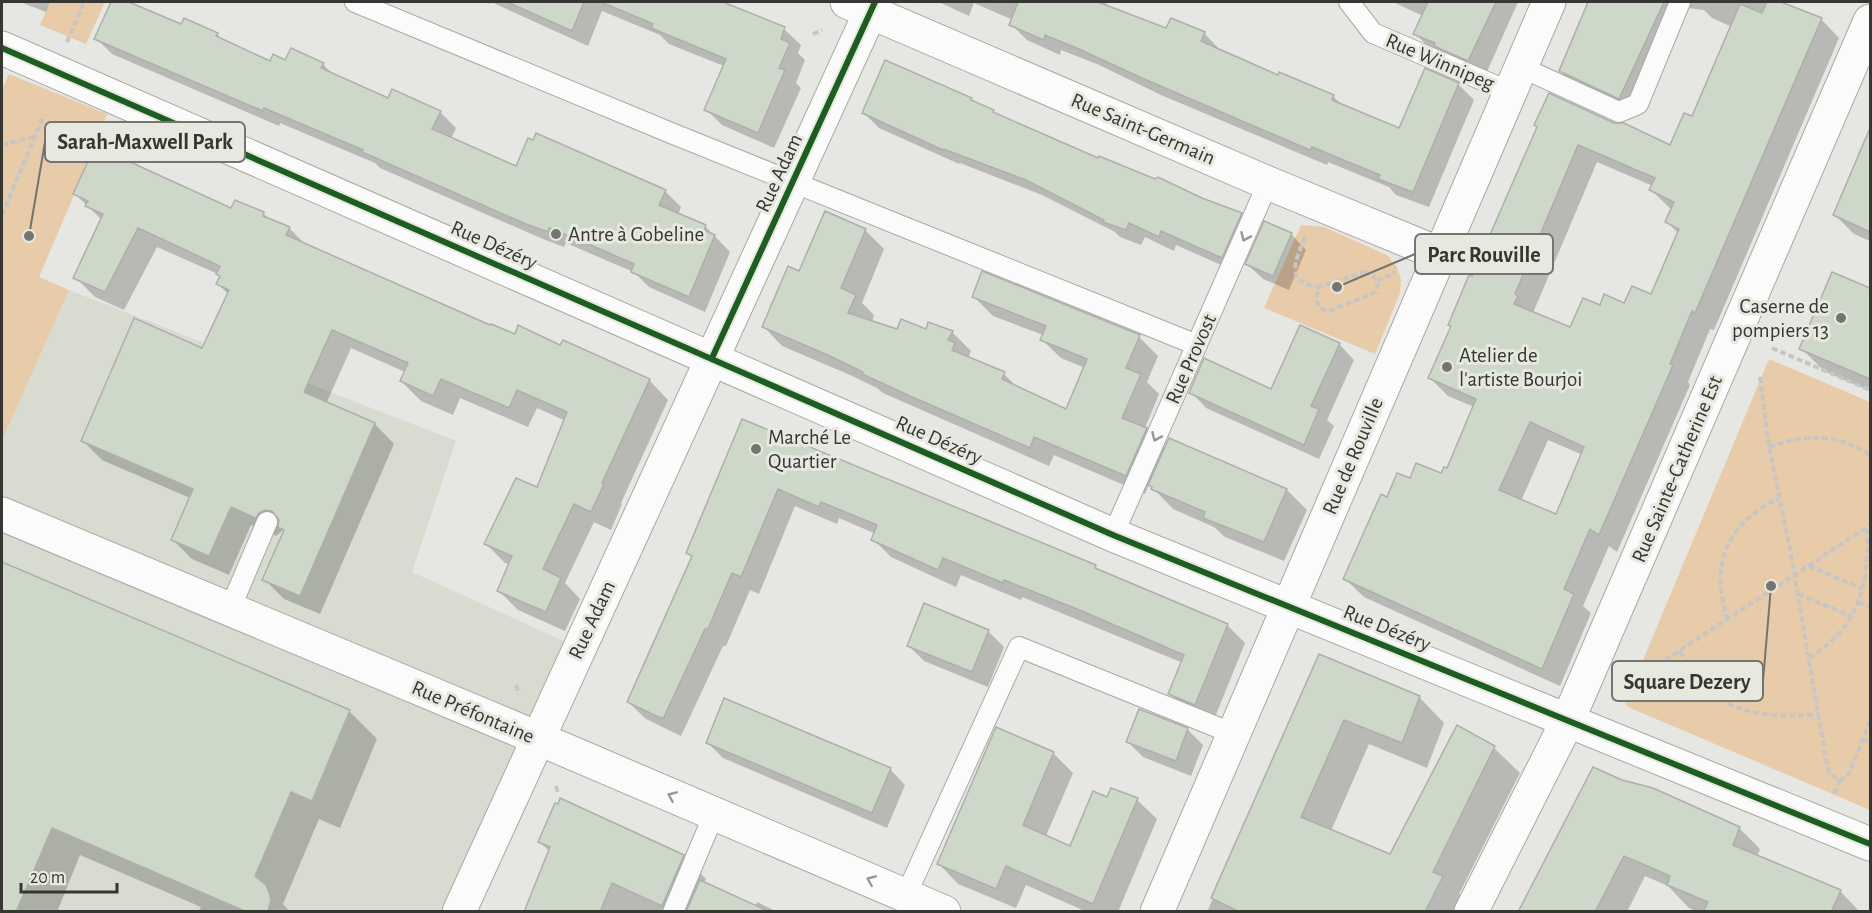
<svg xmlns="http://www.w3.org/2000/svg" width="1872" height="913" viewBox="0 0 1872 913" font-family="'Alegreya Sans',sans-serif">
<rect width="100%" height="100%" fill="#e6e7e2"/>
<path fill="#d8dbcf" d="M69,290L456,441L412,572L579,648L459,911L2,912V441Z"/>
<g fill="#e8cba9">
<path d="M50,2H105L86,44L40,25Z"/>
<path d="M9,74L107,114L95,146L39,277L69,290L2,441V90Z"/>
<path d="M1301,225L1324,227L1387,255L1397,267L1401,280L1400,293L1375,354L1264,308Z"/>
<path d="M1769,359L1870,402V810L1628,707L1625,703Z"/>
</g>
<g fill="#0003" fill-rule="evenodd">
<path d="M20,2H50L46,12Z"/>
<path d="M113,2H125L182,26L217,34L224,41L270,63L323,64L334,76L388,100L440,112L456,128L451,139L517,168L665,191L681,207L678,215L705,226L730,252L705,312L649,287L634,272L610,262L566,243L564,247L543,239L380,168L375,163L280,123L279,126L112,54L96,38Z"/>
<path d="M484,2H719L784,29L801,45L798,53L805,60L796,83L801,88L774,148L722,125L706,109L724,66L669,44L660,35L602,11L588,46L491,2L490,4Z"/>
<path d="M939,2H1104L1111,8L1167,30L1204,33L1220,50L1279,77L1333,96L1344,107L1400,130L1458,84L1474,100L1429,207L1396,195L1389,187L1328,162L1327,165L1161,95L1097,64L1061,50L1060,55L1027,40L1011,24L1013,20L974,3L969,16Z"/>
<path d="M1393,2H1518L1485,76L1431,50L1415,33L1423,16Z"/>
<path d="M1591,2H1777L1821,19L1839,38L1714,330L1710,329L1688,382L1690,385L1617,552L1609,546L1583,606L1591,613L1560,686L1364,597L1345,579L1388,499L1411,480L1442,475L1448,470L1474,407L1448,396L1430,378L1452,327L1450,325L1473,279L1538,127L1614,124L1671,147L1693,118L1732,27L1712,18L1704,10L1688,8L1639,116L1579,89L1560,71ZM1597,162L1653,186L1651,190L1672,210L1667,222L1679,234L1652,296L1625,305L1600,307L1571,329L1533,313ZM1548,440L1583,455L1557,516L1521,501Z"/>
<path d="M971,100L974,103L993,111L998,116L1099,160L1241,214L1256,229L1237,272L1176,245L1174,251L1145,237L1141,245L1120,237L1115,232L1042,195L960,163L959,164L879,128L863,112Z"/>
<path d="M1870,132V241L1854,234L1835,215Z"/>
<path d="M75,194L264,214L270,220L289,228L307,246L515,336L561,347L649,380L668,400L621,503L622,504L611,530L594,522L565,583L580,599L565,631L518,610L499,591L510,565L505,563L486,544L538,489L566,421L537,408L528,427L460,398L453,415L421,401L401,381L405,372L351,348L326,404L375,424L394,444L320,614L284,599L264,579L285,532L283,530L276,536L251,525L229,575L192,559L172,539L190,498L102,460L82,440L202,350L228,294L218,284L221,277L218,274L157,247L124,310L95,297L75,277L102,220Z"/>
<path d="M865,230L884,249L862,303L874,315L872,322L898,331L952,332L971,351L968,358L1004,374L1019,389L1067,411L1085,368L1061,358L1041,339L1043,335L993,316L974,297L1139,337L1158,356L1147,382L1159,394L1145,428L1166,449L1170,439L1287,490L1307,510L1284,561L1225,537L1214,527L1173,509L1149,484L1145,494L1054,455L1049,466L883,393L877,388L850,375L782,346L763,326L800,273Z"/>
<path d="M1291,234L1306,250L1289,290L1263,279L1247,264Z"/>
<path d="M1833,274L1870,290V391L1824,371L1801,348Z"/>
<path d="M1339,344L1354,360L1327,420L1334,426L1319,459L1206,408L1191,392L1272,391Z"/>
<path d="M743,421L1095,567L1101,572L1227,625L1245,643L1213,722L1188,712L1170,694L1183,663L1022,597L1021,600L961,575L956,587L891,557L873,539L876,534L839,518L837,524L795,506L759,594L750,590L726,646H723L681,736L646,719L628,702L693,558L688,553Z"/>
<path d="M2,563L349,711L377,739L340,828L319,819L283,904L290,912H198L201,907L80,855L57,912H2Z"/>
<path d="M988,631L1004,647L988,687L924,661L908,645Z"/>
<path d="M1319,656L1419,697L1444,723L1427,768L1369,744L1331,831L1390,856L1457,727L1494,748L1520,773L1459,894L1468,903L1463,912H1207Z"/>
<path d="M1140,711L1188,730L1203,745L1191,776L1143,757L1127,741Z"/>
<path d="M707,742L890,769L905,785L887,828L723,758Z"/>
<path d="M1053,753L1073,773L1046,836L1071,848L1108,799L1137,800L1157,819L1118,912H1087L1026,885L1016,908L958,884L939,864Z"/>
<path d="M1594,769L1739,828L1760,849L1757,857L1840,891L1860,912H1697L1689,908L1668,886L1645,876L1627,912H1520Z"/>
<path d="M540,842L683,856L706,879L704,883L755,906L757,902L778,912H525L550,852Z"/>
</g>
<g fill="#cdd8c9" stroke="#aeafac" stroke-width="1.5" fill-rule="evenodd">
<path d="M111,2H129L181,24L184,18L218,33L216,36L270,61L273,54L285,60L291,48L324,63L321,68L388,98L392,89L441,111L432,129L516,166L528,138L533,140L536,133L666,190L659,205L706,225L704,230L715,235L689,297L631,272L634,264L593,246L549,228L548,232L526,224L362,152L363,150L264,108L263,111L94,39Z"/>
<path d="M507,2H584L572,31Z"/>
<path d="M601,2H723L785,27L781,39L790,43L779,68L785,70L758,133L704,110L726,59L651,28L653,24Z"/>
<path d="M1018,2H1098L1166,28L1171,18L1205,32L1201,41L1278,75L1279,72L1334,95L1332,100L1399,128L1425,68L1459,83L1413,192L1378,179L1380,175L1312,147L1310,150L1144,79L1079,49L1045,35L1044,40L1009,25Z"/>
<path d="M1428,2H1496L1468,61L1434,46L1435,43L1413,34Z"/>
<path d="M1588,2H1664L1619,99L1559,71Z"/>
<path d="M1767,2H1781L1822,18L1695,313L1692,311L1670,364L1673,365L1599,535L1590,529L1564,589L1574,594L1542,669L1343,579L1381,494L1387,497L1397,473L1410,478L1416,463L1441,473L1444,467L1447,468L1476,399L1428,378L1451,326L1448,325L1469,275L1472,276L1537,127L1534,125L1549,93L1614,123H1624L1670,145L1684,113L1692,116L1740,4L1762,13ZM1578,145L1655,178L1649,190L1674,202L1665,222L1679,229L1651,294L1632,286L1624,303L1604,294L1600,305L1583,298L1570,327L1514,304L1518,296L1515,294ZM1530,422L1584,447L1556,514L1499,490Z"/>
<path d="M885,60L972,98L971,100L994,110L993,112L1098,158L1099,156L1155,179L1158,177L1202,198L1242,213L1222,258L1161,231L1159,237L1129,223L1126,230L1103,222L1104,220L1026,180L944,149L943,150L862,113Z"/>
<path d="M1870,128V232L1833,215Z"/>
<path d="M95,146L231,208L235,200L264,212L263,216L290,227L286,235L490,325L491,324L515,334L518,325L560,345L563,340L650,379L602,483L604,484L591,512L574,504L543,569L561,578L546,612L497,591L512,556L484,544L516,478L537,487L567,412L517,390L509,408L441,379L433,396L400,381L408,363L332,330L304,392L375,423L300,596L262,580L284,530L278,527L279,520L272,511L265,510L259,513L256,518L231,507L209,556L171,540L193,489L81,441L134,318L202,348L229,290L216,284L220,276L216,274L220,266L138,228L105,292L73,278L103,214L85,206L88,201L73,194Z"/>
<path d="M825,211L866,229L841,288L856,295L848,313L897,329L901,319L926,329L928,322L953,331L948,340L955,343L952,350L1005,372L1002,379L1066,409L1087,359L1040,340L1046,326L972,297L982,271L1140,335L1126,368L1141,374L1122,418L1147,428L1126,476L1034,437L1030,448L910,396L862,374L863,372L830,356L762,327L788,266L799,271Z"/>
<path d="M1264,221L1292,233L1273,276L1245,264Z"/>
<path d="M1832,272L1870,288V379L1799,349Z"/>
<path d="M1300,325L1340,343L1311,406L1319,409L1304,445L1189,393L1204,358L1271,389Z"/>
<path d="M742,419L1096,565L1095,568L1228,624L1195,705L1168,694L1184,655L1077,609L1004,580L1003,583L943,558L938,570L871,540L877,525L821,502L819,507L778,489L741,577L732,573L708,629H705L663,719L627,702L692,556L686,553Z"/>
<path d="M1169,438L1287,489L1264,542L1203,518L1205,512L1151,489L1152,487L1148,485Z"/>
<path d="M2,562L350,710L312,801L291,792L255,876L266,885L269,892L271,899L268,912H247L52,828L16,912H2Z"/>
<path d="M924,603L989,630L972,672L907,646Z"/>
<path d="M1319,654L1420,696L1402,743L1344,720L1301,817L1390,854L1457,725L1495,746L1433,872L1443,876L1425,912H1240L1211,898Z"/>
<path d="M724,698L891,768L872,813L706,743Z"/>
<path d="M1139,709L1188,728L1176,761L1126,742Z"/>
<path d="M996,727L1054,752L1023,825L1070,846L1093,791L1107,797L1111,788L1138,798L1093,904L1006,866L996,889L937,864Z"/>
<path d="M1593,767L1622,780L1653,788L1740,827L1733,845L1841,890L1831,912H1703L1708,902L1667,885L1670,876L1624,856L1595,912H1518Z"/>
<path d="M560,798L684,855L662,906L612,883L600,912H524L550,847L538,842L555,803L558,804Z"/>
<path d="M700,880L770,912H686Z"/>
</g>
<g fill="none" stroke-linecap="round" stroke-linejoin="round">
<g stroke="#a8a9a5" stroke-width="22">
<g id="lane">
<path d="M355,2L671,133L1197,345"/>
<path d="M1349,2L1373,33L1510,92"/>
<path d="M1521,67L1619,112L1638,104L1680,2"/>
<path d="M1113,535L1268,183"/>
<path d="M230,609L267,522"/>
<path d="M906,895L1019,647L1234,734"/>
<path d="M673,912L714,814"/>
</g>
</g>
<g stroke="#a8a9a5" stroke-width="35">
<g id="street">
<path d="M847,2L1268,183L1440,254"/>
<path d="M2,48L1113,535L1870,844"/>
<path d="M2,514L509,726L944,912"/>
<path d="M459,912L875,2"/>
<path d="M1157,912L1549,2"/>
</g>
</g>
<g stroke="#a8a9a5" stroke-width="35">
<path id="secondary" d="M1471,912L1568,720L1870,21"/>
</g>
<g stroke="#c6c7c4" stroke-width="4" stroke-dasharray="6 3" stroke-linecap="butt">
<path d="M813,34L822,30"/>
<path d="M67,42L84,2"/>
<path d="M2,145L36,136"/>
<path d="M2,215L44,115"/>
<path d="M1305,237C1296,261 1283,282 1319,287"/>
<path d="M1364,272C1374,274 1381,282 1376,292L1329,311C1321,310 1319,307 1316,300L1319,287Z"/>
<path d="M1377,281L1395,272"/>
<path d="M1772,348L1870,390"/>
<path d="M1760,377L1769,447L1790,549L1827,765C1829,773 1832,777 1840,780L1846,778L1849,774L1870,721"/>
<path d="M1769,447C1807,434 1836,433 1870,455"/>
<path d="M1809,566L1863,589"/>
<path d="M1798,594L1851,616"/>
<path d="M1859,602L1870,607"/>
<path d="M1727,620C1723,602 1718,582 1722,563C1727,533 1753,510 1779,498"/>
<path d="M1680,651C1712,711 1754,720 1818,714"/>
<path d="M1809,658C1860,626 1869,586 1867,528"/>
<path d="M1627,682H1632L1870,525"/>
<path d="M516,685L519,694"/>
<path d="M1863,740L1870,742"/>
<path d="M556,786L558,794"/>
<path d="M1834,794L1840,780"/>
</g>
<use href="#lane" stroke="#fbfbfb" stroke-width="20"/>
<use href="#street" stroke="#fbfbfb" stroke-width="33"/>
<use href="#secondary" stroke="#fbfbfb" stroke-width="33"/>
<g stroke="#e7e9e0" stroke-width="10">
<g id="cycleway">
<path d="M2,48L1113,535L1870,844"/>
<path d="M712,358L875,2"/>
</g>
</g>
<use href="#cycleway" stroke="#1b5e20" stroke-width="6"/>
</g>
<defs><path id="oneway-chevron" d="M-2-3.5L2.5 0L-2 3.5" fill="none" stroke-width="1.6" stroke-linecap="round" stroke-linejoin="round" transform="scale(1.5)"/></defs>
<g stroke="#989997">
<use href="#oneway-chevron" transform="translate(1245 237) rotate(114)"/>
<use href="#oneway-chevron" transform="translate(1156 437) rotate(114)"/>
<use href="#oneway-chevron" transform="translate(672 796) rotate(-157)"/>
<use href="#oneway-chevron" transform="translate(871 880) rotate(-157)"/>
</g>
<g fill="#747570" stroke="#e7e9e0" stroke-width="2">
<circle cx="556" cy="234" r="6"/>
<circle cx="1841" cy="318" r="6"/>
<circle cx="1447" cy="367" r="6"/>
<circle cx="756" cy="449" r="6"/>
</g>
<g text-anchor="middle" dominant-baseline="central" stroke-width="6" stroke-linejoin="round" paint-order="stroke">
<g font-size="21" fill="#363733" stroke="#e7e9e0">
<text transform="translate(1440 62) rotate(23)">Rue Winnipeg</text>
<text transform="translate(1143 129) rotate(23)">Rue Saint-Germain</text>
<text transform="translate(779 173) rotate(-65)">Rue Adam</text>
<text transform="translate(494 245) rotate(24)">Rue Dézéry</text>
<text transform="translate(1191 359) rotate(-66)">Rue Provost</text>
<text transform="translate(939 440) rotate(24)">Rue Dézéry</text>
<text transform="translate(1353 456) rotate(-67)">Rue de Rouville</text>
<text transform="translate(1677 469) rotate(-67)">Rue Sainte-Catherine Est</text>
<text transform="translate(592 620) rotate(-65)">Rue Adam</text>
<text transform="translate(1387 628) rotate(22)">Rue Dézéry</text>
<text transform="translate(473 712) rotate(23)">Rue Préfontaine</text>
</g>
<g font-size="21" fill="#363733" stroke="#e7e9e0" text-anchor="start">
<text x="568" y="234">Antre à Gobeline</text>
<text x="1829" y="306" text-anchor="end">Caserne de<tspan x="1829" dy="24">pompiers 13</tspan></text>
<text x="1459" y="355">Atelier de<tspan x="1459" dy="24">l'artiste Bourjoi</tspan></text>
<text x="768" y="437">Marché Le<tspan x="768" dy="24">Quartier</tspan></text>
</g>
</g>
<path fill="none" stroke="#747570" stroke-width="2" d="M29 236L45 142M1337 287L1415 254M1771 586L1763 681"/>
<g fill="#747570" stroke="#e7e9e0" stroke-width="2">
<circle cx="29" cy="236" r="6"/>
<circle cx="1337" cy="287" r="6"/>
<circle cx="1771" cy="586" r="6"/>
</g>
<g fill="#e7e9e0" stroke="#747570" stroke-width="2">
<rect x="45" y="122" width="200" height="40" rx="6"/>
<rect x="1415" y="234" width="138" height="40" rx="6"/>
<rect x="1612" y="661" width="151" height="40" rx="6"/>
</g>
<g font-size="22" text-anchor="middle" font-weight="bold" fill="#363733">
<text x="145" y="149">Sarah-Maxwell Park</text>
<text x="1484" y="262">Parc Rouville</text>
<text x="1687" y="689">Square Dezery</text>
</g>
<rect width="1872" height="913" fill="none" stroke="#363733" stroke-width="6"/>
<path d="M21 883v9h96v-9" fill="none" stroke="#363733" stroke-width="3"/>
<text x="30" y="883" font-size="18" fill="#363733" stroke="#e7e9e0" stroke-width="4.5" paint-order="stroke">20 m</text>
</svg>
